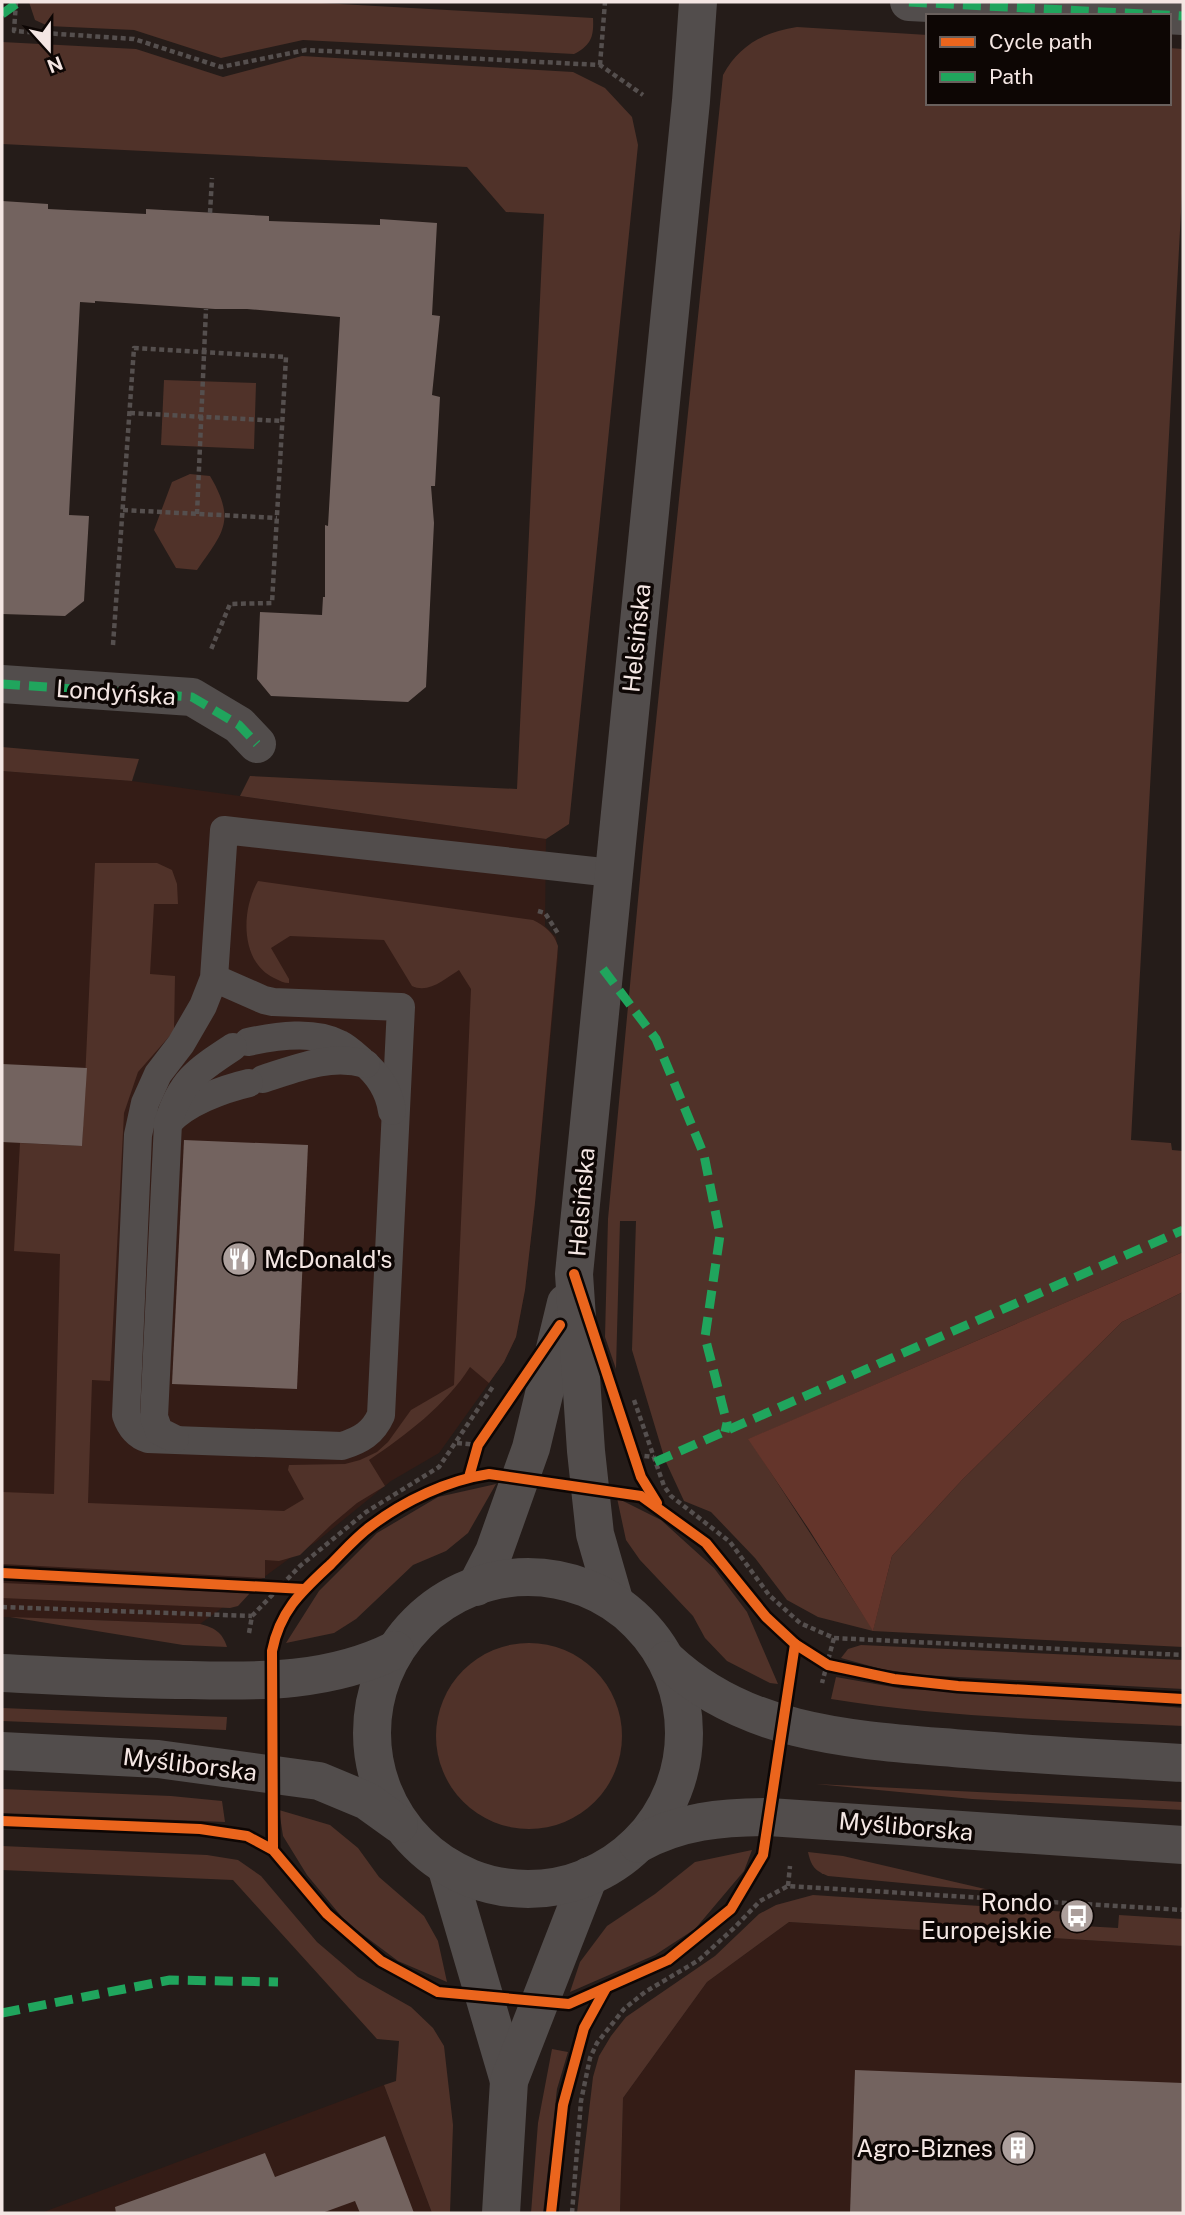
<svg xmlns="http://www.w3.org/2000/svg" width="1185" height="2215" viewBox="0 0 1185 2215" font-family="'Public Sans',sans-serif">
<rect width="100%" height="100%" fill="#251c19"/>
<g fill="#341c16">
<path d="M2,771L132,781L546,839L545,926L556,937L558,957L535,1203L525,1290L516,1337L504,1362L439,1453L391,1481L316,1542L290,1558L200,1624L2,1617Z"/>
<path d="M789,1922L1183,1946V2213H620L623,2098L707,1982Z"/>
<path d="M384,2085L432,2213H41Z"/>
</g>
<g fill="#503229">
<path d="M29,2H304L593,18C594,37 591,45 574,54L303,40L221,58L134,30L48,26L35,20Z"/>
<path d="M797,27L928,35V103H1169V48L1183,49V175L1131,1140L1171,1143L1172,1150L1183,1151V1252L749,1439L873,1630L892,1556L962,1480L1122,1322L1183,1292V1647L873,1631L818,1617L787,1600L755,1558L711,1512L684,1501L665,1460L632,1350L636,1221H620L616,1369L605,1337L608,1219L643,847L723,75C739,45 764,32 797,27Z"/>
<path d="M2,42L136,49L223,77L302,56L573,72L605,88L632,117L638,145L569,824L546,839L240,796L250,776L517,789L544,214L506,212L467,167L2,144Z"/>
<path d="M164,380L256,383L254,449L161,445Z"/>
<path d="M190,474L210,476C236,520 224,532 197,570L176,568L154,530L172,482Z"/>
<path d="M2,747L139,759L132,781L2,771Z"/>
<path d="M95,863H157L172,870L177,884L178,904H154L150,974L175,976L174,1031L138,1072L124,1113L110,1381L92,1380L88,1503L284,1511L304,1499L288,1470L289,1465L345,1464L360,1460L377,1452L388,1442L411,1410L454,1385L471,989L459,970C446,978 429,994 412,986L384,940L290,936L271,948L289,979V983C284,983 280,981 274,978C240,962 241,910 258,881L533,920C545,926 554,933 558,946L535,1203L525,1290L516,1337L504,1362L489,1383L470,1367C446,1405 406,1435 369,1460L385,1486L357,1503L332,1524L300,1555L279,1561L265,1560V1578L2,1564V1492L54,1494L60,1254L14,1251L20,1143L82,1146Z"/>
<path d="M496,1484L468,1533L446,1551L413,1565L356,1619L334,1633L286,1643L319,1591L377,1533L438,1497Z"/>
<path d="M617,1498L661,1520L714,1568L747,1612L778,1684L770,1683L727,1661L705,1638L693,1616L640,1560L626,1540Z"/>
<path d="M2,1583L250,1593L238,1606L230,1608L2,1598Z"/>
<path d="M10,1617L200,1624C215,1628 222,1632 227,1647L183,1645Z"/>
<circle cx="529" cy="1736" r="93"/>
<path d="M861,1645L1183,1660V1689L922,1675L881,1669L841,1658L848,1649Z"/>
<path d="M836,1677L904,1689L984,1692L1183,1708V1726C1066,1720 947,1718 831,1699Z"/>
<path d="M2,1708L227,1717L226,1730L2,1721Z"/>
<path d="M816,1784L1183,1802V1810L972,1799Z"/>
<path d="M2,1789L171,1796L222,1801L225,1822L2,1813Z"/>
<path d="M279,1810L330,1825L358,1848L379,1877L424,1916L438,1941L447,1982L398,1961L346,1922L307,1875L283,1836Z"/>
<path d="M2,1846L207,1855L238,1860L261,1876L317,1942L358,1977L411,2007L433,2028L444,2046L453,2125L450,2213H432L384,2085L396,2081L399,2041L377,2039L233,1880L2,1870Z"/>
<path d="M752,1850L744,1871L695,1929L655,1955L570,1992L580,1962L607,1926L655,1894L695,1862Z"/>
<path d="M808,1852L843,1856L998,1892L828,1876C815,1871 811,1866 808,1852Z"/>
<path d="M813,1895L1084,1913L1083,1926L1118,1928L1119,1915L1183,1919V1946L789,1922L707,1982L623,2098L620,2213H577L593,2077L599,2056L611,2036L626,2017L715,1956L759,1914L776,1905Z"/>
<path d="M552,2049L568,2052L557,2089L543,2213H531L538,2123Z"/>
</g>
<path fill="#64352b" d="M1183,1252V1292L1122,1322L962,1480L892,1556L873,1631L808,1528L748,1439Z"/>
<g fill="#73635f">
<path d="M2,201L48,204V209L146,214V209L269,216V221L380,225V219L437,223L432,315L440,316L432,395L440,397L435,486H431L434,523L426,687L408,702L271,696L257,679L260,612L322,615L323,597H325V525L328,526L340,317L247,309H215L95,301V303L80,302L69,515L89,516L84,601L65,616L2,614Z"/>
<path d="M2,1064L87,1068L82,1146L2,1142Z"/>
<path d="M184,1140L308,1145L297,1389L172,1384Z"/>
<path d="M855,2070L1183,2083V2213H850Z"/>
<path d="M385,2136L414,2213H360L355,2201L322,2213H116L115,2207L265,2153L275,2177Z"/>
</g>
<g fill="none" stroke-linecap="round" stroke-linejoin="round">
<g stroke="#554f4e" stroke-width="4.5" stroke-dasharray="5 3.5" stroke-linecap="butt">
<path d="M16,2L14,31L134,39L221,67L306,50L600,65L643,95"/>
<path d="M600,65L605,2"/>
<path d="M210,213L212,178"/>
<path d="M130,413L282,421"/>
<path d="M123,510L277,518"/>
<path d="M197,514L206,309"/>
<path d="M113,645L134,348L286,357L272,603L230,604L210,652"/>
<path d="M538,911L545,913L559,935"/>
<path d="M634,1400L664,1486L671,1496L730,1542L769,1595L800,1623L834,1638L822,1683"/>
<path d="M457,1443L480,1445"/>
<path d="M636,1455L654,1457"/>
<path d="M2,1607L252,1616"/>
<path d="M249,1633L252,1616L300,1566L366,1512L439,1467L494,1385"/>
<path d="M834,1638L1183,1655"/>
<path d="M788,1886L790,1866"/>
<path d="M572,2213L581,2101L590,2058L597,2043L624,2009L645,1992L699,1960L734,1928L760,1901L788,1886L1183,1910"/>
</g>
<g stroke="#524d4c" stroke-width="28">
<path d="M214,978L264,1000L273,1002L401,1007L381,1415C373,1433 361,1440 342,1446L148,1439C136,1435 130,1427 126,1415L138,1135L145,1103L158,1074L181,1044L203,1006L214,978L224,830L612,873"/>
<path d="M248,1042C276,1036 314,1030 340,1044C348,1048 355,1055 362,1061C378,1074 389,1090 392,1111"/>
<path d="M263,1079C297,1068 330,1054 366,1064"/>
<path d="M168,1123C185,1103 223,1089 249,1083"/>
<path d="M175,1439L159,1431L154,1417L168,1123C181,1080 198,1070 233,1047"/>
</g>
<g stroke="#524d4c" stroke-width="38">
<path d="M909,2L1183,16"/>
<path d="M2,684L192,697L239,725L257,744"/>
<path d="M476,1587L494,1552L531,1448L566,1303"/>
<path d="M614,1600L595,1534L586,1451L574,1274L691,101L698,2"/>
<path d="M446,1866L509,2081"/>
<path d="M501,2213L509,2081L589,1876"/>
</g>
<g stroke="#524d4c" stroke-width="38">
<circle cx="528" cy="1733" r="156"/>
<path d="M667,1660C749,1737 860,1740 966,1749C1038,1755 1111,1759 1183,1763"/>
<path d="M2,1673C64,1676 127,1680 190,1680C260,1682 331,1682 395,1650"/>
<path d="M2,1751L158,1759L319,1781L367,1801L399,1824"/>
<path d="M638,1844C679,1821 722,1817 769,1817L1183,1845"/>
</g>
<g stroke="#20a55d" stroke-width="9" stroke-dasharray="18 9" stroke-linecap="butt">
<path d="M909,2L1183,16"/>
<path d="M2,14L16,4"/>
<path d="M2,684L192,697L239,725L257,744"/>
<path d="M603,969L656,1039L704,1155L720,1235L705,1337L727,1423L725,1432"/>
<path d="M655,1462L1183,1230"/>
<path d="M2,2013L170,1980L278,1982"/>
</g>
<g stroke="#0d0604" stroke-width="15">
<g id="cycleway">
<path d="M574,1274L641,1477L657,1503"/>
<path d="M469,1477L478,1445L560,1325"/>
<path d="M2,1573L304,1589"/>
<path d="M795,1644L828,1665L894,1679L958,1686L1183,1699"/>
<path d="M2,1821L200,1829L247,1836L273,1850L327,1914L381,1961L438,1992L569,2004L668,1960L731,1909L763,1855L795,1644L766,1617L706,1543L641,1496L489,1474C448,1480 404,1501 371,1526C356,1537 344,1551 331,1564C302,1591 280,1610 272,1651L273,1850"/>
<path d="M551,2213L563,2105L584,2028L606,1988"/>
</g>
</g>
<use href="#cycleway" stroke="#eb651d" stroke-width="10"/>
</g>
<defs>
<g id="restaurant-disc" transform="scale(1.75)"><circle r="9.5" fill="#ac9f9c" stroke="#0d0604"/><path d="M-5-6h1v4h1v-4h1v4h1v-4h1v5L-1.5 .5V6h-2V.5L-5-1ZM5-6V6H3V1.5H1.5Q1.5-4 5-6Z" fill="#fff"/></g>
<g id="bus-disc" transform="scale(1.75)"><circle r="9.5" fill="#ac9f9c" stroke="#0d0604"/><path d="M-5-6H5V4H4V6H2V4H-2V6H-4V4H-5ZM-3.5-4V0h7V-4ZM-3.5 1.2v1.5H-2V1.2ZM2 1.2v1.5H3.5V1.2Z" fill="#fff"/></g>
<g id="building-disc" transform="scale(1.75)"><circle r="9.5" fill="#ac9f9c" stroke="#0d0604"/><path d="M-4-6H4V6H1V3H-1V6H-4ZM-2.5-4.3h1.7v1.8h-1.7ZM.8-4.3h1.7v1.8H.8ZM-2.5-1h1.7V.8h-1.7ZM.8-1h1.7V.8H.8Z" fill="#fff"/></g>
</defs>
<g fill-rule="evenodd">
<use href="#restaurant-disc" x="239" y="1259"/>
<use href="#bus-disc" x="1077" y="1916"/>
<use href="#building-disc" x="1018" y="2148"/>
</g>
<g text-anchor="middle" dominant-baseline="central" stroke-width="7" stroke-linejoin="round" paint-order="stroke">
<g font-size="24" fill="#f4e6e3" stroke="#0d0604">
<text transform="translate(636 638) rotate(-84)">Helsińska</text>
<text transform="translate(116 692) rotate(4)">Londyńska</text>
<text transform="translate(581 1202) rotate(-85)">Helsińska</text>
<text transform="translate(190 1764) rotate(7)">Myśliborska</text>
<text transform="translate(906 1826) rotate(5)">Myśliborska</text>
</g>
<g font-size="24" fill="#f4e6e3" stroke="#0d0604" text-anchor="end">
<text x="264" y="1259" text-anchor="start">McDonald's</text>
<text x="1052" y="1902">Rondo<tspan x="1052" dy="28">Europejskie</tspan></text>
<text x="993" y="2148">Agro-Biznes</text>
</g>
</g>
<rect width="1185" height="2215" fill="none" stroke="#f4e6e3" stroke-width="7"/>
<rect x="926" y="14" width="245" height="91" fill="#0d0604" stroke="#69605d" stroke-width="2"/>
<rect x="940" y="37" width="35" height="10" fill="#eb651d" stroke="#69605d" stroke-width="2"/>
<text x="989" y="49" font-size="21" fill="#f4e6e3">Cycle path</text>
<rect x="940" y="72" width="35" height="10" fill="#20a55d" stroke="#69605d" stroke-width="2"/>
<text x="989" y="84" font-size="21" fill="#f4e6e3">Path</text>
<g transform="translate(49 49) rotate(159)" stroke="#0d0604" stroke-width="5" paint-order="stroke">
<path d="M0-5L12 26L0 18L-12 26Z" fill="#f4e6e3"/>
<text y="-10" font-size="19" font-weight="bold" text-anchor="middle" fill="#f4e6e3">N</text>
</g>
</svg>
